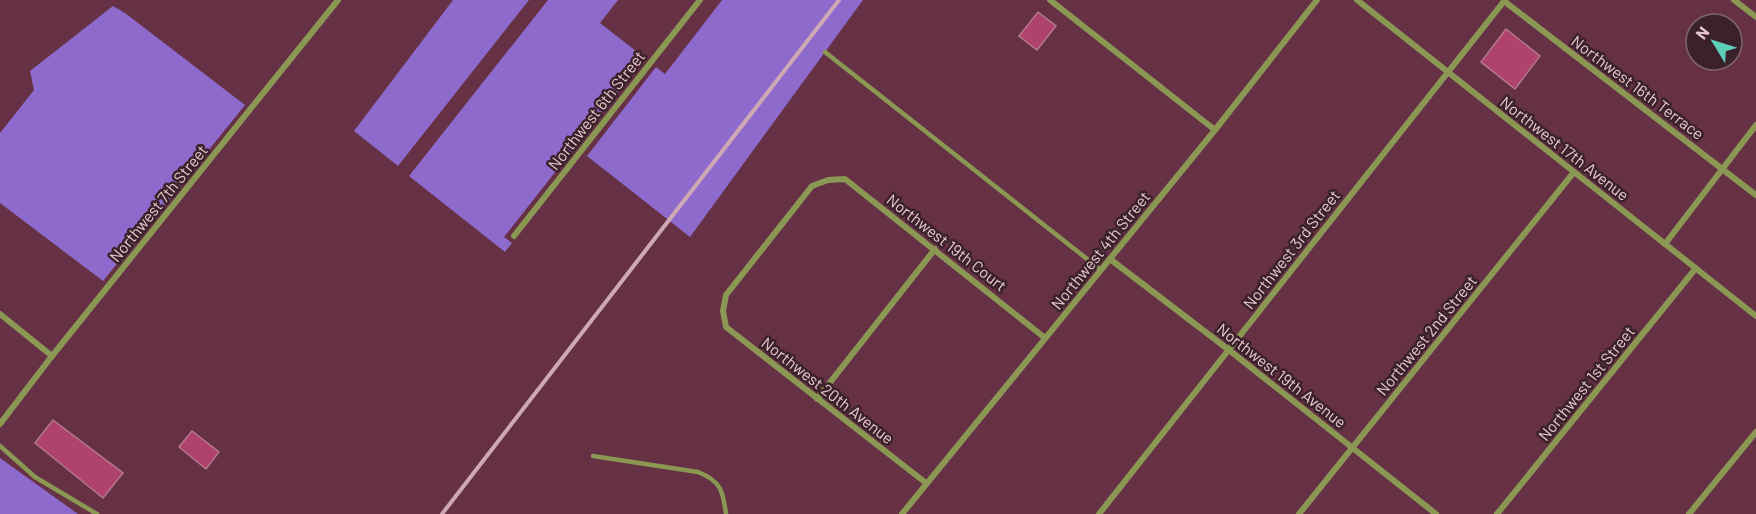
<svg xmlns="http://www.w3.org/2000/svg" width="1756" height="514" viewBox="0 0 1756 514" font-family="Barlow,sans-serif">
<rect width="100%" height="100%" fill="#663144"/>
<g fill="#8d6acc">
<path d="M453,0H529L398,166L354,131Z"/>
<path d="M548,0H618L600,23L645,58L504,237L512,243L505,252L409,176Z"/>
<path d="M722,0H863L690,237L587,156L656,67L665,74Z"/>
<path d="M113,6L125,13L245,105L103,281L0,203V133L34,90L30,71Z"/>
<path d="M0,458L78,514H0Z"/>
</g>
<g fill="#af436e" stroke="#b5798c" stroke-width="1.5">
<path d="M1038,12L1056,26L1037,50L1019,36Z"/>
<path d="M1506,29L1540,56L1515,89L1481,62Z"/>
<path d="M53,420L123,473L103,498L35,443Z"/>
<path d="M192,431L219,452L206,469L179,447Z"/>
</g>
<g fill="none" stroke-linecap="round" stroke-linejoin="round">
<g stroke="#8a9854" stroke-width="4.5">
<path d="M825,52L1101,270"/>
<path d="M0,446L35,477L97,514"/>
<path d="M593,456L698,472C721,481 723,491 726,514"/>
</g>
<g stroke="#8a9854" stroke-width="6">
<path d="M1050,0L1215,130"/>
<path d="M1357,0L1756,316"/>
<path d="M1734,0L1756,17"/>
<path d="M1504,1L1756,195"/>
<path d="M514,236L700,0"/>
<path d="M1665,244L1756,125"/>
<path d="M1110,259L1229,350L1436,514"/>
<path d="M0,314L52,356"/>
<path d="M817,399L935,249"/>
<path d="M0,424L52,356L338,0"/>
<path d="M926,483L726,327L723,311L726,295L812,186L828,180L845,179L1045,338"/>
<path d="M902,514L1215,130L1317,0"/>
<path d="M1099,514L1505,0"/>
<path d="M1299,514L1574,172"/>
<path d="M1497,514L1696,268"/>
<path d="M1689,514L1756,432"/>
</g>
<path stroke="#cea8b4" stroke-width="4" d="M442,514L839,0"/>
</g>
<g text-anchor="middle" dominant-baseline="central" stroke-width="5" stroke-linejoin="round" paint-order="stroke">
<g font-size="16" fill="#ebc9d3" stroke="#3b222a">
<text transform="translate(1638 87) rotate(37)">Northwest 16th Terrace</text>
<text transform="translate(596 110) rotate(-52)">Northwest 6th Street</text>
<text transform="translate(1565 148) rotate(38)">Northwest 17th Avenue</text>
<text transform="translate(158 203) rotate(-51)">Northwest 7th Street</text>
<text transform="translate(947 242) rotate(38)">Northwest 19th Court</text>
<text transform="translate(1291 249) rotate(-52)">Northwest 3rd Street</text>
<text transform="translate(1100 250) rotate(-51)">Northwest 4th Street</text>
<text transform="translate(1426 335) rotate(-51)">Northwest 2nd Street</text>
<text transform="translate(1282 375) rotate(38)">Northwest 19th Avenue</text>
<text transform="translate(1586 383) rotate(-51)">Northwest 1st Street</text>
<text transform="translate(828 390) rotate(38)">Northwest 20th Avenue</text>
</g>
</g>
<g transform="translate(1714 42) rotate(308)"><circle r="28" fill="#3b222a" stroke="#81656e" stroke-width="1.5"/>
<path d="M0-4.5L10 22L0 15L-10 22Z" fill="#5eceb8"/>
<text y="-9" font-size="16" font-weight="bold" text-anchor="middle" fill="#ebc9d3">N</text>
</g>
</svg>
